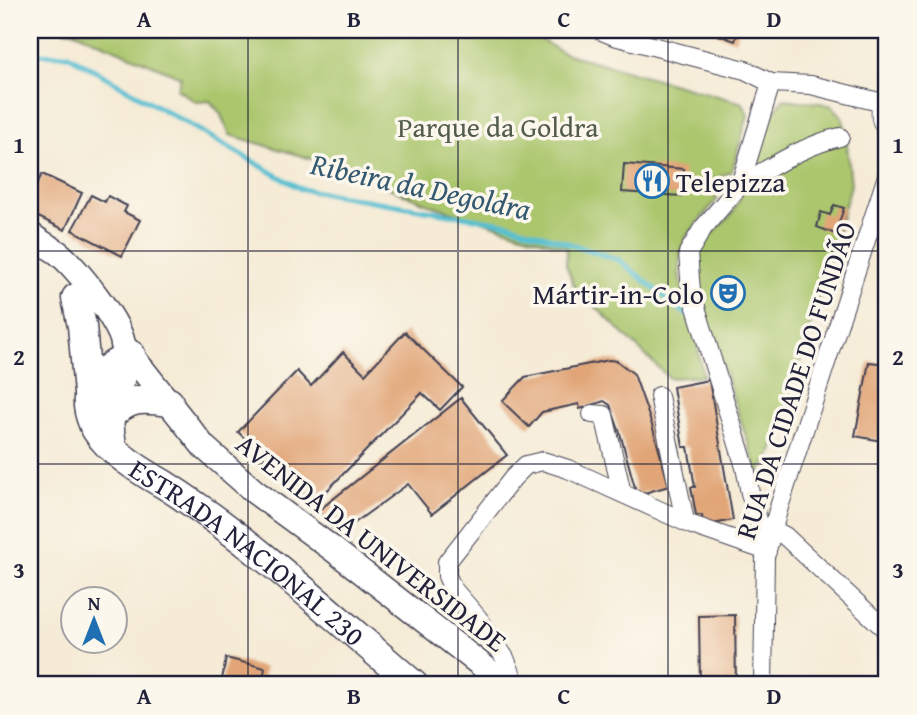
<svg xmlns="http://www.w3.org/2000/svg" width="917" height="715" viewBox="0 0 917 715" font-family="'Gentium Book Plus',serif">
<rect width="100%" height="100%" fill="#fbf7ec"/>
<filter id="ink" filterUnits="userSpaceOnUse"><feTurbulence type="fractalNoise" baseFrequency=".0143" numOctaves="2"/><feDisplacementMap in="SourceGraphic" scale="14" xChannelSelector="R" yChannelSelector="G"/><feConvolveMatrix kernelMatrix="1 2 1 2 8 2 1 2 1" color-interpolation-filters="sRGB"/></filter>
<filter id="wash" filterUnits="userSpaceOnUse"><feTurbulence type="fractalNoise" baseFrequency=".00686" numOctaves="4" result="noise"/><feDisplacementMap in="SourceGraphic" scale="28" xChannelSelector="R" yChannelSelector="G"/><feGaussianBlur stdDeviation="1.57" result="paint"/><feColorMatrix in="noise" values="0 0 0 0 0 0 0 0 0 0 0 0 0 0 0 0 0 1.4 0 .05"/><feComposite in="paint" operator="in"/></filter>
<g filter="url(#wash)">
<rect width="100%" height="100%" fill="#f5ebd6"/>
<g fill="#abc66d" stroke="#667454" stroke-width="2">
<path d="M62,30H523L564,53L743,103L748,115L732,171L709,182L717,199L686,237L681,253L679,275L696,339L703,376L669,378L574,286L566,264L567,248L434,206L329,164L230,135L220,113L210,101L196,102L177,89L181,77L73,31Z"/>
<path d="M783,99L820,103L832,106L841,115L845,126L851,185L781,426L769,460L758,473L696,285L697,257L703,244L732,214L746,186L765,117L771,116Z"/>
</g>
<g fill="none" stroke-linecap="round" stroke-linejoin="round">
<path stroke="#56bfd2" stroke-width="5" d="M30,54L68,55L301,189L509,224L619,260L687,315"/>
</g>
<g id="blocks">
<g fill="#e1a577">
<path d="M705,30H739L735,41Z"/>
<path d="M624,164L684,169L681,196L622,192Z"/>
<path d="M42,174L82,193L65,230L30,213V199Z"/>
<path d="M91,195L105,202L108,196L127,206L124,212L140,220L122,256L72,230Z"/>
<path d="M834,205L844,208L835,234L817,227L821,212L830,215Z"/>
<path d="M405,332L462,387L440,410L422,393L314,504L238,432L297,371L311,386L343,352L365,374Z"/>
<path d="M609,360L617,361L634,374L652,425L669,486L637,495L620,433L610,405L604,401L580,409L579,404L542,412L529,427L502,401L525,377Z"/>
<path d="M869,362L887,364V442L855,436Z"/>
<path d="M709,380L733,520L703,526L702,515H696L691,487H695L688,447H683L673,387Z"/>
<path d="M461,398L507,455L432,514L408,484L338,535L318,511Z"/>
<path d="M735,615L736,685H700L699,616Z"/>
<path d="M226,658L265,668L262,685H221Z"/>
</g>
</g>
</g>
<g filter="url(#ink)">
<use href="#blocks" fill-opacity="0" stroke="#424052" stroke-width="2"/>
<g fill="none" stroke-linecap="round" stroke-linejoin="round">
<g stroke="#424052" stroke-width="20">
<g id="street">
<path d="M599,30L614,36L745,70L771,83L811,85L883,103"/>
<path d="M887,97C879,108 878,119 887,130"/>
<path d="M740,185C772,167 804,145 840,137"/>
<path d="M659,396L685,521"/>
<path d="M592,414L604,415L622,493"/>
<path d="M773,530L785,536L887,631"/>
<path d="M767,551L750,493L745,467L691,291L688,253L703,228L740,185L771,83"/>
<path d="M516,685L505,658L478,618L453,589L447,576V562L513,478L526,465L543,461L568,469L692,525L767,551"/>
<path d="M763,685L765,557L779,507L887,176"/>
</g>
</g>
<g stroke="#424052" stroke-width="27">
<path id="secondary" d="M30,234C38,241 48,246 57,252C75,266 122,324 123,345L204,447L255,492L334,550L507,685"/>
</g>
<g stroke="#424052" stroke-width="31">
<g id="primary">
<path d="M76,298L82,326L88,393"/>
<path id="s1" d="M131,355C100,370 77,386 93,424C103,448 142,472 165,485C253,541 334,617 414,685"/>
<path d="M108,418C129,397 141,398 169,402"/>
<path d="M112,445C104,399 115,395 131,355"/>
</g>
</g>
<use href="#street" stroke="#fff" stroke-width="18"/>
<use href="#secondary" stroke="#fff" stroke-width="24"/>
<use href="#primary" stroke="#fff" stroke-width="28"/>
</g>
</g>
<path fill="none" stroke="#22223b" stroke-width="2" stroke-opacity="0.55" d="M248,30V685M458,30V685M668,30V685M30,251H887M30,464H887"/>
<defs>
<g id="restaurant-ring" transform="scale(1.75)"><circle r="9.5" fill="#fbf7ec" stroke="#1f6fb2" stroke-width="1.5"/><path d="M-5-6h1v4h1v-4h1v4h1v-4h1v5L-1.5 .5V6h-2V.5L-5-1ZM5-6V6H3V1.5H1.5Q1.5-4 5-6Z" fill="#1f6fb2"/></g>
<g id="theatre-ring" transform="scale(1.75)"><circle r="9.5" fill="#fbf7ec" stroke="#1f6fb2" stroke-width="1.5"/><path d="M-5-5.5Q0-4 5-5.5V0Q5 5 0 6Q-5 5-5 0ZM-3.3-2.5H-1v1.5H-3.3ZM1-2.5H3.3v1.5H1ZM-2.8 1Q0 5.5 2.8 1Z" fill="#1f6fb2"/></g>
</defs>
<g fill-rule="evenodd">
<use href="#restaurant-ring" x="652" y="181"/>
<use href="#theatre-ring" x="728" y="293"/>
</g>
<g text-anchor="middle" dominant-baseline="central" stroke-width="7" stroke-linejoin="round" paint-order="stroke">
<g font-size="28" fill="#525b4c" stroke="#fbf7ec">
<text x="498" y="126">Parque da Goldra</text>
</g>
<g font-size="28" fill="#22223b" stroke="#fbf7ec" text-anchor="start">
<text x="676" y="181">Telepizza</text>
<text x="704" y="293" text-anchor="end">Mártir-in-Colo</text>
</g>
<g font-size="28" fill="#22223b" stroke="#fbf7ec">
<text transform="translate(795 380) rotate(-72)">RUA DA CIDADE DO FUNDÃO</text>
<text transform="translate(372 542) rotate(38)">AVENIDA DA UNIVERSIDADE</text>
<text stroke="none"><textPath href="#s1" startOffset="292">ESTRADA NACIONAL 230</textPath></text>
</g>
<g font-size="30" font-style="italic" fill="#345970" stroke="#fbf7ec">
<text transform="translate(421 186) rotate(12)">Ribeira da Degoldra</text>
</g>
</g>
<rect width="917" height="715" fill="none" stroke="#fbf7ec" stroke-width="77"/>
<g transform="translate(94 620)"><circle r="33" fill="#fbf7ec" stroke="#a4a2a5" stroke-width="2"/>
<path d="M0-5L12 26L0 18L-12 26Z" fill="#1f6fb2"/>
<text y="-10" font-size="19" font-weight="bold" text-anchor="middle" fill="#22223b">N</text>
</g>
<rect x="38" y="38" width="840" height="638" fill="none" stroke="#22223b" stroke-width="2.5"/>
<g font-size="23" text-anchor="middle" font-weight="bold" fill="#22223b">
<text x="144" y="27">A</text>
<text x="354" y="27">B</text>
<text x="564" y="27">C</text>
<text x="774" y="27">D</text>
<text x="19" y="153">1</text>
<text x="898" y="153">1</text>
<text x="19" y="365">2</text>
<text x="898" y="365">2</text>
<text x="19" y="578">3</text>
<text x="898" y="578">3</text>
<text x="144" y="704">A</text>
<text x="354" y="704">B</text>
<text x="564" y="704">C</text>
<text x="774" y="704">D</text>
</g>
</svg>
